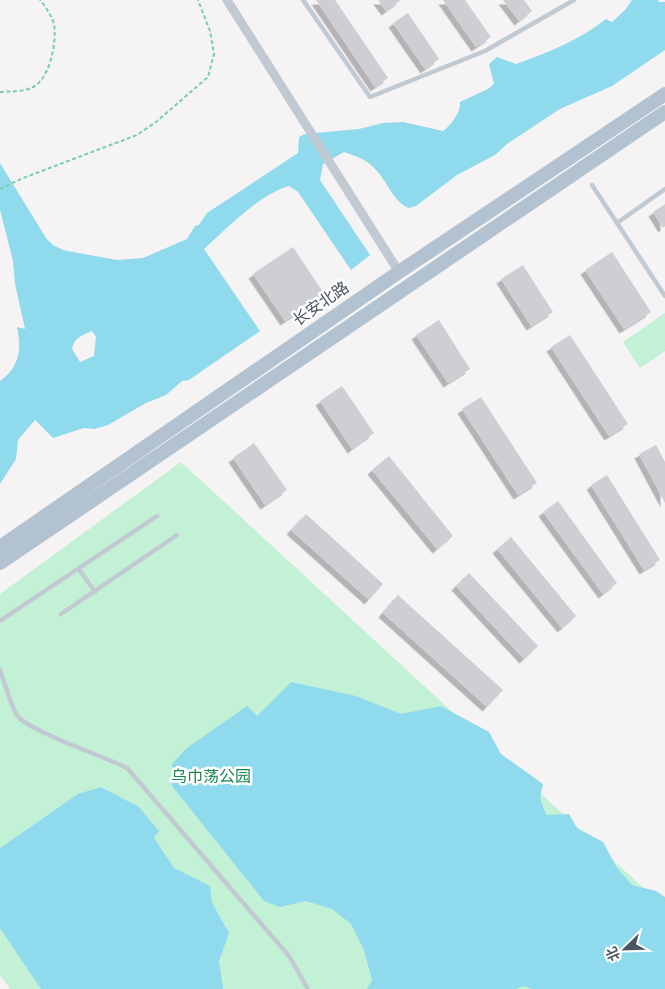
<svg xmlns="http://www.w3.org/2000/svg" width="665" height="989" viewBox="0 0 665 989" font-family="'Varela Round','Noto Sans SC',sans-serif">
<defs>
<filter id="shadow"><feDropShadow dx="-4.5" dy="4.5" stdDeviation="0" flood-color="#0004"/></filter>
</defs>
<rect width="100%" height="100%" fill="#f5f3f3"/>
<g fill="#c3f1d5">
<path d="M665,313V351L640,368L623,342Z"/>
<path d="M181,462L665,908V989H10L0,975V594Z"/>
</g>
<g fill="#90daee" fill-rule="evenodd">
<path d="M632,0H658L659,2H665V50L612,86L560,109L507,144L495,155L457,175L416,206L409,208C393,202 387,180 375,169C366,159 356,156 344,152L323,164L320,180L370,255L351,270L298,192L289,186C260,194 226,229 204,249L260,331L189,380L182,381L166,395L146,403L108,425L95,429L84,428L53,438L35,420L18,440L16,459L0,484V381C19,367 22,350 17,327L25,329L15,284L13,261L0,210V163L46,238L53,245L63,250L84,254L117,260L143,258L187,239L195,226L199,225L207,213L298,153L299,137L305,134L359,129L383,123L403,122L443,131C451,125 461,112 460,102L488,89L494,84L489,64L497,57L516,64C547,53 580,40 606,19L612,22L626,9ZM92,331L96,337L94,356L80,362L72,349C74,338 82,335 92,331Z"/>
<path d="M291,682L356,696L401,714L441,706L489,732L501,754L543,784L540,798L546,815L569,814L577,828L603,842L617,868L632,885L656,891L665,897V989H532L523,986L516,989H367L372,980L364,950L351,924L332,909L306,901L280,907L264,901L172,786V764L187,748L247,706L257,716Z"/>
<path d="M101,787L139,807L159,831L154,838L174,868L210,886L212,903L229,933L219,961L223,989H41L0,928V848L78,794Z"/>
</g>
<g fill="#cdcfd5" filter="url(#shadow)">
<path d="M316,0H335L388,78L375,87Z"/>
<path d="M378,0H401L386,11Z"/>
<path d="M443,0H465L491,37L476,47Z"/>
<path d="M503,0H524L532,11L519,21Z"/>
<path d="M408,13L439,59L425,69L393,23Z"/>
<path d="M665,204V226L663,228L653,212Z"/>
<path d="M293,247L325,295L285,321L253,274Z"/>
<path d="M612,252L651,312L624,329L585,270Z"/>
<path d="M523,265L553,312L531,326L501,279Z"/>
<path d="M439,320L470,369L448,383L416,335Z"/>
<path d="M570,335L628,424L609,436L551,347Z"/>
<path d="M342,386L374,433L352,449L320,401Z"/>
<path d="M481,397L537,483L518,495L462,409Z"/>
<path d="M254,443L287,490L265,505L233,458Z"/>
<path d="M656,445L665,462V503L639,454Z"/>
<path d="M389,456L453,536L437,549L372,470Z"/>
<path d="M607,475L660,560L644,570L591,485Z"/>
<path d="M558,501L617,583L603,594L543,512Z"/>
<path d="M306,514L383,584L369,600L291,530Z"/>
<path d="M511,537L576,616L562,628L497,549Z"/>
<path d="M469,573L538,646L524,659L456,586Z"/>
<path d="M398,595L503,690L487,707L383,613Z"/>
</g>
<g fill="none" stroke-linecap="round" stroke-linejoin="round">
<g stroke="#7ad0a6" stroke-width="2" stroke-dasharray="4 2.5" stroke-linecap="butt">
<path d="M0,92C9,91 23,92 31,88C50,81 57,41 54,24C51,15 46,7 40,0"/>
<path d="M0,189L23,178L137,135L156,122L208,77L214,54L210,31L198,0"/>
</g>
<g stroke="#c1cad2" stroke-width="4.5">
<path d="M303,0L370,97L485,51L574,0"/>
<path d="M592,185L665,296"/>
<path d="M617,223L665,189"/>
<path d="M79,569L95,592"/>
<path d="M61,614L177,535"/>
<path d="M0,621L157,516"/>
<path d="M0,670C5,684 9,700 16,714C26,731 104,756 127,768L289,956L308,989"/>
</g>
<path stroke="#c1cad2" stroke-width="9" d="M227,0L399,272"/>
<g stroke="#b3c2d1" stroke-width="14">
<path d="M0,547L399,272L665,94"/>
<path d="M0,563L665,112"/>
</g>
</g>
<g text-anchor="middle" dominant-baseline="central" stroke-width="5" stroke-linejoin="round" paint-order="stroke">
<g font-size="16" fill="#4a5661" stroke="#fff">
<text transform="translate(321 304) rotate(-35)">长安北路</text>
</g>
<g font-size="16" fill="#17864f" stroke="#fff">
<text x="211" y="777">乌巾荡公园</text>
</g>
</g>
<g transform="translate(625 949) rotate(247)" stroke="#ffffff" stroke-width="4" paint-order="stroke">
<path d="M0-4L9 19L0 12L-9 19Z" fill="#4a5661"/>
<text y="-8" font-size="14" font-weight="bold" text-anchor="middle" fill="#4a5661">北</text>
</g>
</svg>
